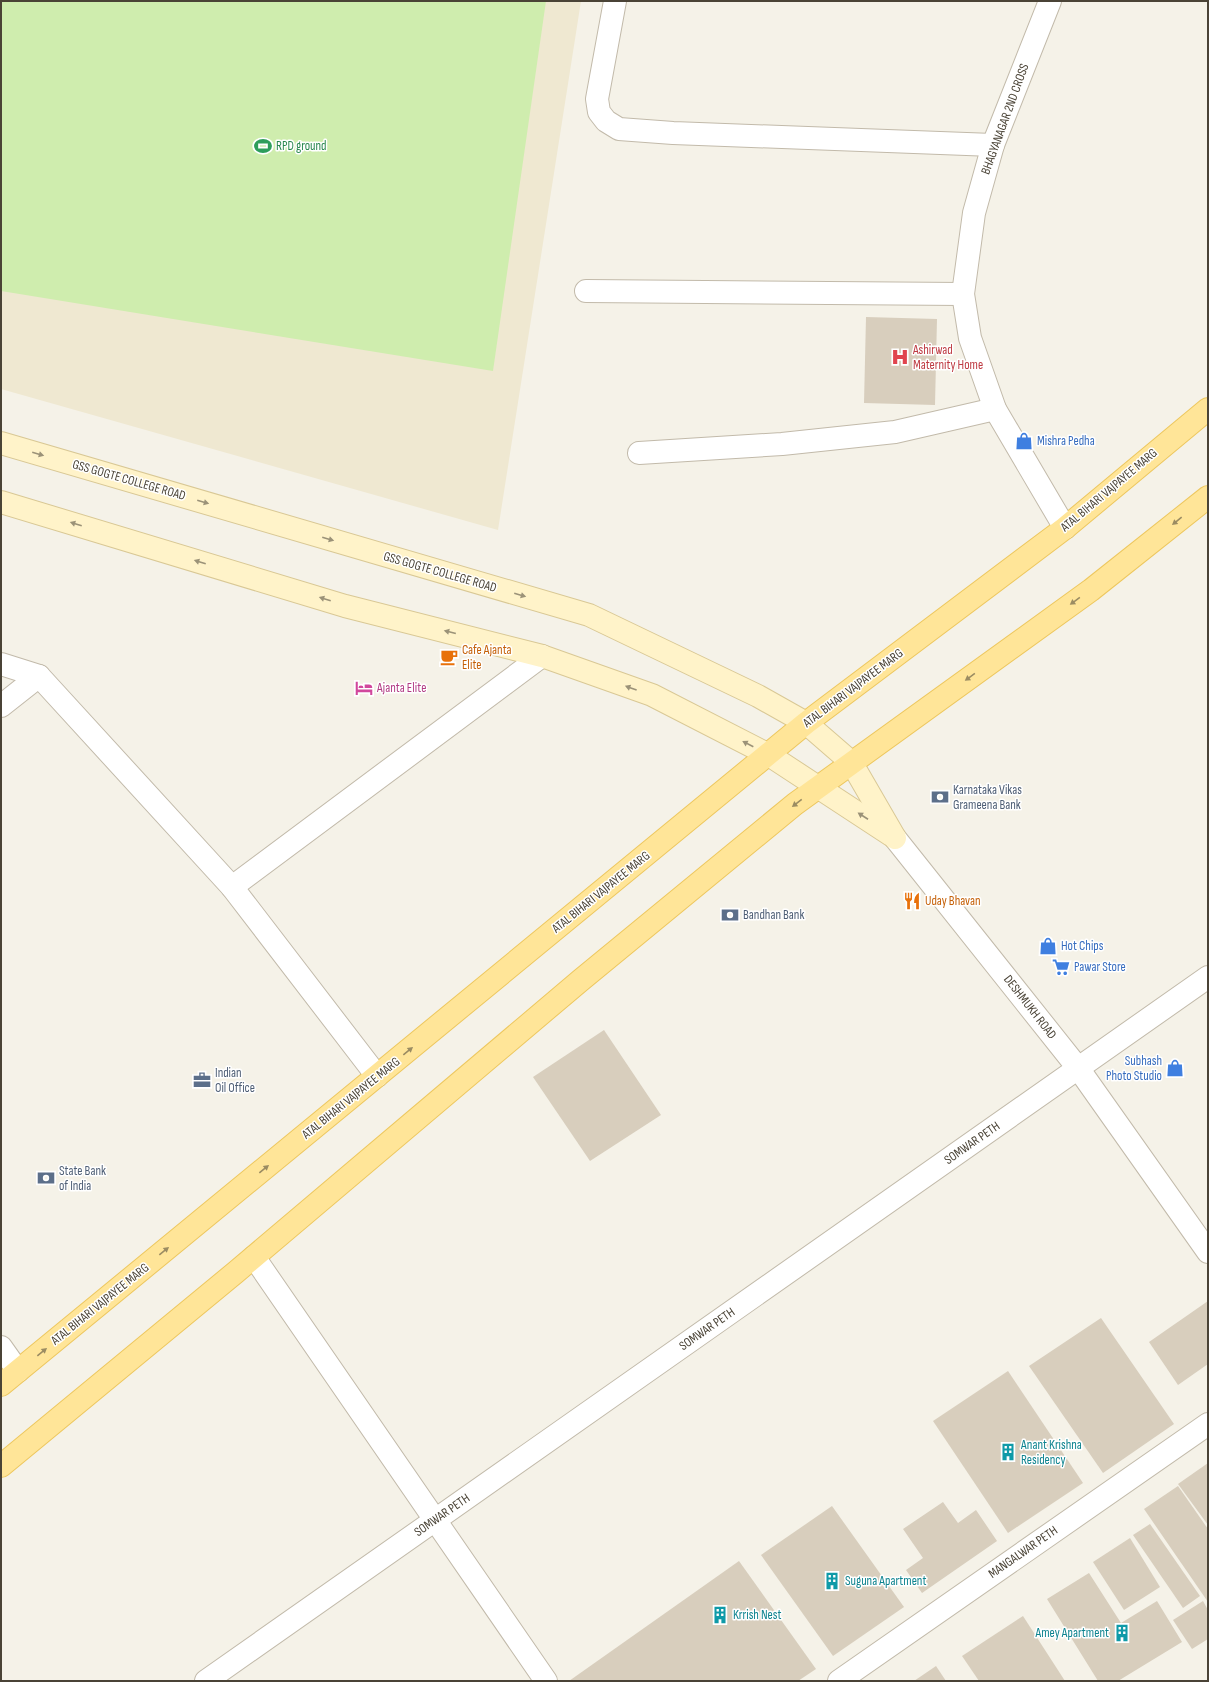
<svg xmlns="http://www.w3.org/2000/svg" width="1209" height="1682" viewBox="0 0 1209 1682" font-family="'Sofia Sans Condensed',sans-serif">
<rect width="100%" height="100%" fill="#f5f2e8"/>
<path fill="#efe8d1" d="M1,1H581L498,530L1,389Z"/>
<path fill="#cfedae" d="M1,1H546L493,371L1,291Z"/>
<g fill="#d8cebd">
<path d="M866,317L937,319L935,405L864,403Z"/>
<path d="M604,1030L661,1115L590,1161L533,1077Z"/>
<path d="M1208,1301V1364L1178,1385L1149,1342Z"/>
<path d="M1101,1318L1174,1424L1103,1473L1029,1366Z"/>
<path d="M1008,1371L1083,1483L1008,1533L933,1421Z"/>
<path d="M1208,1463V1525L1178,1484Z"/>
<path d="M1178,1486L1208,1529V1602L1144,1509Z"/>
<path d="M943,1502L958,1523L976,1510L997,1541L922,1593L906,1570L923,1558L903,1529Z"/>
<path d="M832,1506L904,1607L833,1656L761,1555Z"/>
<path d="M1150,1524L1200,1596L1183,1608L1133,1535Z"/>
<path d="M1130,1538L1160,1587L1124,1610L1093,1562Z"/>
<path d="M739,1561L816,1669L798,1681H569Z"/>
<path d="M1089,1573L1121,1623L1157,1601L1182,1642L1118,1681H1098L1047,1599Z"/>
<path d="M1203,1601L1208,1610V1639L1192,1649L1173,1620Z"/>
<path d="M1023,1616L1065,1681H979L962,1656Z"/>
<path d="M936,1666L946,1681H914Z"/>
</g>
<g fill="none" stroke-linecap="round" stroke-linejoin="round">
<g stroke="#c2baaa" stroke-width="24">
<g id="minor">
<path d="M615,1L597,99L599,112L606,121L619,129L673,133L993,145"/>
<path d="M1050,1L993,145L974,213L963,294L970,338L995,409L1065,528"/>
<path d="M586,291L963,294"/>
<path d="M639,453L782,444L895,432L995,409"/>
<path d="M1,664L39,676L232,887L377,1076"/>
<path d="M1,706L39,676"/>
<path d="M232,887L542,656"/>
<path d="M254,1257L546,1681"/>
<path d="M1,1347L18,1371"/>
<path d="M206,1681L1208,977"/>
<path d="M839,1681L1208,1424"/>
</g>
</g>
<g stroke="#c2baaa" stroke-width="24">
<path id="tertiary" d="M895,838L1078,1068L1208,1252"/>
</g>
<g stroke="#d9c895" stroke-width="24">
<g id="secondary">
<path d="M1,443L589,615L758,696L806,723L851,762L895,838"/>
<path d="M1,502L345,606L542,656L652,695L769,755L891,835"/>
</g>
</g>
<g stroke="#edc75e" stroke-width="24">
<g id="primary">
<path d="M1,1385L806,723L1065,528L1208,409"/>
<path d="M1,1466L236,1272L581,980L795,804L1091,590L1208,497"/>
</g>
</g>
<use href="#minor" stroke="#fff" stroke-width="22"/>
<use href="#tertiary" stroke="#fff" stroke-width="22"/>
<use href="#secondary" stroke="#fff3c9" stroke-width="22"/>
<use href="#primary" stroke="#ffe598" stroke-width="22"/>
</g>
<defs><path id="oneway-solid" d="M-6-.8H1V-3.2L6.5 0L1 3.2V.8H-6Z"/></defs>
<g fill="#9b9278">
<use href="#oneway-solid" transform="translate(38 454) rotate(16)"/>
<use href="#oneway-solid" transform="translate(203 502) rotate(16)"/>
<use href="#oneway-solid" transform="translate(76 524) rotate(-163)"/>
<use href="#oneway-solid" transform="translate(328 539) rotate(16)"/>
<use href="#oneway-solid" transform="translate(200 562) rotate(-163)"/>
<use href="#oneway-solid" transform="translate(520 595) rotate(16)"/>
<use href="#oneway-solid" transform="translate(325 599) rotate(-163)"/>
<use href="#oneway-solid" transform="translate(450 632) rotate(-166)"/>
<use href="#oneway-solid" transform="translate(631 688) rotate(-160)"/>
<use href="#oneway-solid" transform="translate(748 744) rotate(-153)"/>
<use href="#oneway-solid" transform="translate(863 816) rotate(-147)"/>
</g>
<g fill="#9b8c62">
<use href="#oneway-solid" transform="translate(1177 521) rotate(141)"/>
<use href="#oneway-solid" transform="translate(1075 601) rotate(144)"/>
<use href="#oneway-solid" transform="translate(970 677) rotate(144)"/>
<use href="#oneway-solid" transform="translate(797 803) rotate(142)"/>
<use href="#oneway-solid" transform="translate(408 1051) rotate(-39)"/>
<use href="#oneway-solid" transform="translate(264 1169) rotate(-39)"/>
<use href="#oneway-solid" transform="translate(164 1251) rotate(-39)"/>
<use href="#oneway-solid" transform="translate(42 1352) rotate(-39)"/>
</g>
<defs>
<g id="stadium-bare" transform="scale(1.38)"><path d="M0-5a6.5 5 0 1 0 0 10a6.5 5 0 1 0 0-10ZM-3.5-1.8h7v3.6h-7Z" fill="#2e9e5b" stroke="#fff" stroke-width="2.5" paint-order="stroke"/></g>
<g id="hospital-bare" transform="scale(1.38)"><path d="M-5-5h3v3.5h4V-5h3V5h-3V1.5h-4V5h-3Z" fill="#e0444e" stroke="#fff" stroke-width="2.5" paint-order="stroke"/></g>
<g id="shop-bare" transform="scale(1.38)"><path d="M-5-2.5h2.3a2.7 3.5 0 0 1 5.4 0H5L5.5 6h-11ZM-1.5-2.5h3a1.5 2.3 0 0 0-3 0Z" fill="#3f7fe0" stroke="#fff" stroke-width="2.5" paint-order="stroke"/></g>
<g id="cafe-bare" transform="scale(1.38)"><path d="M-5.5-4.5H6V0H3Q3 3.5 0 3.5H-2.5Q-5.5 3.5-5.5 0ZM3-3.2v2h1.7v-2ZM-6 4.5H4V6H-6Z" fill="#e8710a" stroke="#fff" stroke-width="2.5" paint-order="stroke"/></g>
<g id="hotel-bare" transform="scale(1.38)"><path d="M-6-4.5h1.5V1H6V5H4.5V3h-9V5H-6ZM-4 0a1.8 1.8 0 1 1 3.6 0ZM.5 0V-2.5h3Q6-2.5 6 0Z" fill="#d1479c" stroke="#fff" stroke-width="2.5" paint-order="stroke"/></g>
<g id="bank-bare" transform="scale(1.38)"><path d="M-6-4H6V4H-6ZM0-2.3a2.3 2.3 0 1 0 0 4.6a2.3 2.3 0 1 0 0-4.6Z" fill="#5c6f8a" stroke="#fff" stroke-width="2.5" paint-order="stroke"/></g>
<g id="restaurant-bare" transform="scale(1.38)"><path d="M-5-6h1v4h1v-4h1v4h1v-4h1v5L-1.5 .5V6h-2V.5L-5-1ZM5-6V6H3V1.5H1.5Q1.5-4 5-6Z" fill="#e8710a" stroke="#fff" stroke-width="2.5" paint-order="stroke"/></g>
<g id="supermarket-bare" transform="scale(1.38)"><path d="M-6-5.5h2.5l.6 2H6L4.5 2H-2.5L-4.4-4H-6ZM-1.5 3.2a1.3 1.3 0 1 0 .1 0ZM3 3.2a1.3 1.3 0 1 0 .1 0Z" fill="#3f7fe0" stroke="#fff" stroke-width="2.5" paint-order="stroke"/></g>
<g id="office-bare" transform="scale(1.38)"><path d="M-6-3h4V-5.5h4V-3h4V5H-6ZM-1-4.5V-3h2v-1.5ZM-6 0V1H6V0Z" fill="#5c6f8a" stroke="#fff" stroke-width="2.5" paint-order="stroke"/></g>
<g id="building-bare" transform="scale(1.38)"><path d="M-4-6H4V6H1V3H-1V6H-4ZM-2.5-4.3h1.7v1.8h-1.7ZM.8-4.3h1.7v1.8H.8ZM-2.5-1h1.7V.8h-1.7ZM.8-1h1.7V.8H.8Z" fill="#0f9aa8" stroke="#fff" stroke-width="2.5" paint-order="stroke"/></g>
</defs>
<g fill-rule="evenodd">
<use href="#stadium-bare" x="263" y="146"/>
<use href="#hospital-bare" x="900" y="357"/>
<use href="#shop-bare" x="1024" y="441"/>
<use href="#cafe-bare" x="449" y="657"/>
<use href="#hotel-bare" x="364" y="688"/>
<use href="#bank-bare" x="940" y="797"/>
<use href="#restaurant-bare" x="912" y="901"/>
<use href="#bank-bare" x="730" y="915"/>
<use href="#shop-bare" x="1048" y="946"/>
<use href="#supermarket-bare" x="1061" y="967"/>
<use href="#shop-bare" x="1175" y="1068"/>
<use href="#office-bare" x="202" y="1080"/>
<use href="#bank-bare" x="46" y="1178"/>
<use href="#building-bare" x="1008" y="1452"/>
<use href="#building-bare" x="832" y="1581"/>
<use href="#building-bare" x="720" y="1615"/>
<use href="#building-bare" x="1122" y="1633"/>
</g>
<g text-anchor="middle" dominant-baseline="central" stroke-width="3" stroke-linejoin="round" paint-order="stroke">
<g font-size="13" fill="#4a4336" stroke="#fff">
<text transform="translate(1005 119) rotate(-70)">BHAGYANAGAR 2ND CROSS</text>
<text transform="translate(129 480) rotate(16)">GSS GOGTE COLLEGE ROAD</text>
<text transform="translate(1109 490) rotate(-40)">ATAL BIHARI VAJPAYEE MARG</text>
<text transform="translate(440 572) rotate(16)">GSS GOGTE COLLEGE ROAD</text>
<text transform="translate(853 688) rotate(-37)">ATAL BIHARI VAJPAYEE MARG</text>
<text transform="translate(601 892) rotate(-39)">ATAL BIHARI VAJPAYEE MARG</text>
<text transform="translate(1030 1007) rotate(52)">DESHMUKH ROAD</text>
<text transform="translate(351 1098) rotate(-39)">ATAL BIHARI VAJPAYEE MARG</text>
<text transform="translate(972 1143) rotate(-35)">SOMWAR PETH</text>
<text transform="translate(100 1304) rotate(-39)">ATAL BIHARI VAJPAYEE MARG</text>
<text transform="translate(707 1329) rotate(-35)">SOMWAR PETH</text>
<text transform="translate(442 1515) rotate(-35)">SOMWAR PETH</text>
<text transform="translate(1023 1552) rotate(-35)">MANGALWAR PETH</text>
</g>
<g font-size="13" fill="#27864d" stroke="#fff" text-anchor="start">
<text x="276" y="146">RPD ground</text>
</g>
<g font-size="13" fill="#be3a42" stroke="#fff" text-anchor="start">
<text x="913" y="350">Ashirwad<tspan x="913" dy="15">Maternity Home</tspan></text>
</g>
<g font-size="13" fill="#366cbe" stroke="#fff" text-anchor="start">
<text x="1037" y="441">Mishra Pedha</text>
<text x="1061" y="946">Hot Chips</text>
<text x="1074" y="967">Pawar Store</text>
<text x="1162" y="1061" text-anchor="end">Subhash<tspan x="1162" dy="15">Photo Studio</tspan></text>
</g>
<g font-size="13" fill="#c56008" stroke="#fff" text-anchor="start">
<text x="462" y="650">Cafe Ajanta<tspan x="462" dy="15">Elite</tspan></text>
<text x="925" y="901">Uday Bhavan</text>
</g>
<g font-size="13" fill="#b23c85" stroke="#fff" text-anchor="start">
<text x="377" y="688">Ajanta Elite</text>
</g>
<g font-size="13" fill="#4e5e75" stroke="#fff" text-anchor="start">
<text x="953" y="790">Karnataka Vikas<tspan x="953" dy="15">Grameena Bank</tspan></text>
<text x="743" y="915">Bandhan Bank</text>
<text x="215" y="1073">Indian<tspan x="215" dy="15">Oil Office</tspan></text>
<text x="59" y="1171">State Bank<tspan x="59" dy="15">of India</tspan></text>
</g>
<g font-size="13" fill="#0d838f" stroke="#fff" text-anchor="start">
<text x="1021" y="1445">Anant Krishna<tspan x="1021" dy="15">Residency</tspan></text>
<text x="845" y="1581">Suguna Apartment</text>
<text x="733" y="1615">Krrish Nest</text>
<text x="1109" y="1633" text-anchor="end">Amey Apartment</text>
</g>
</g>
<rect width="1209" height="1682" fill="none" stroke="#4a4336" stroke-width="4"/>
</svg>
